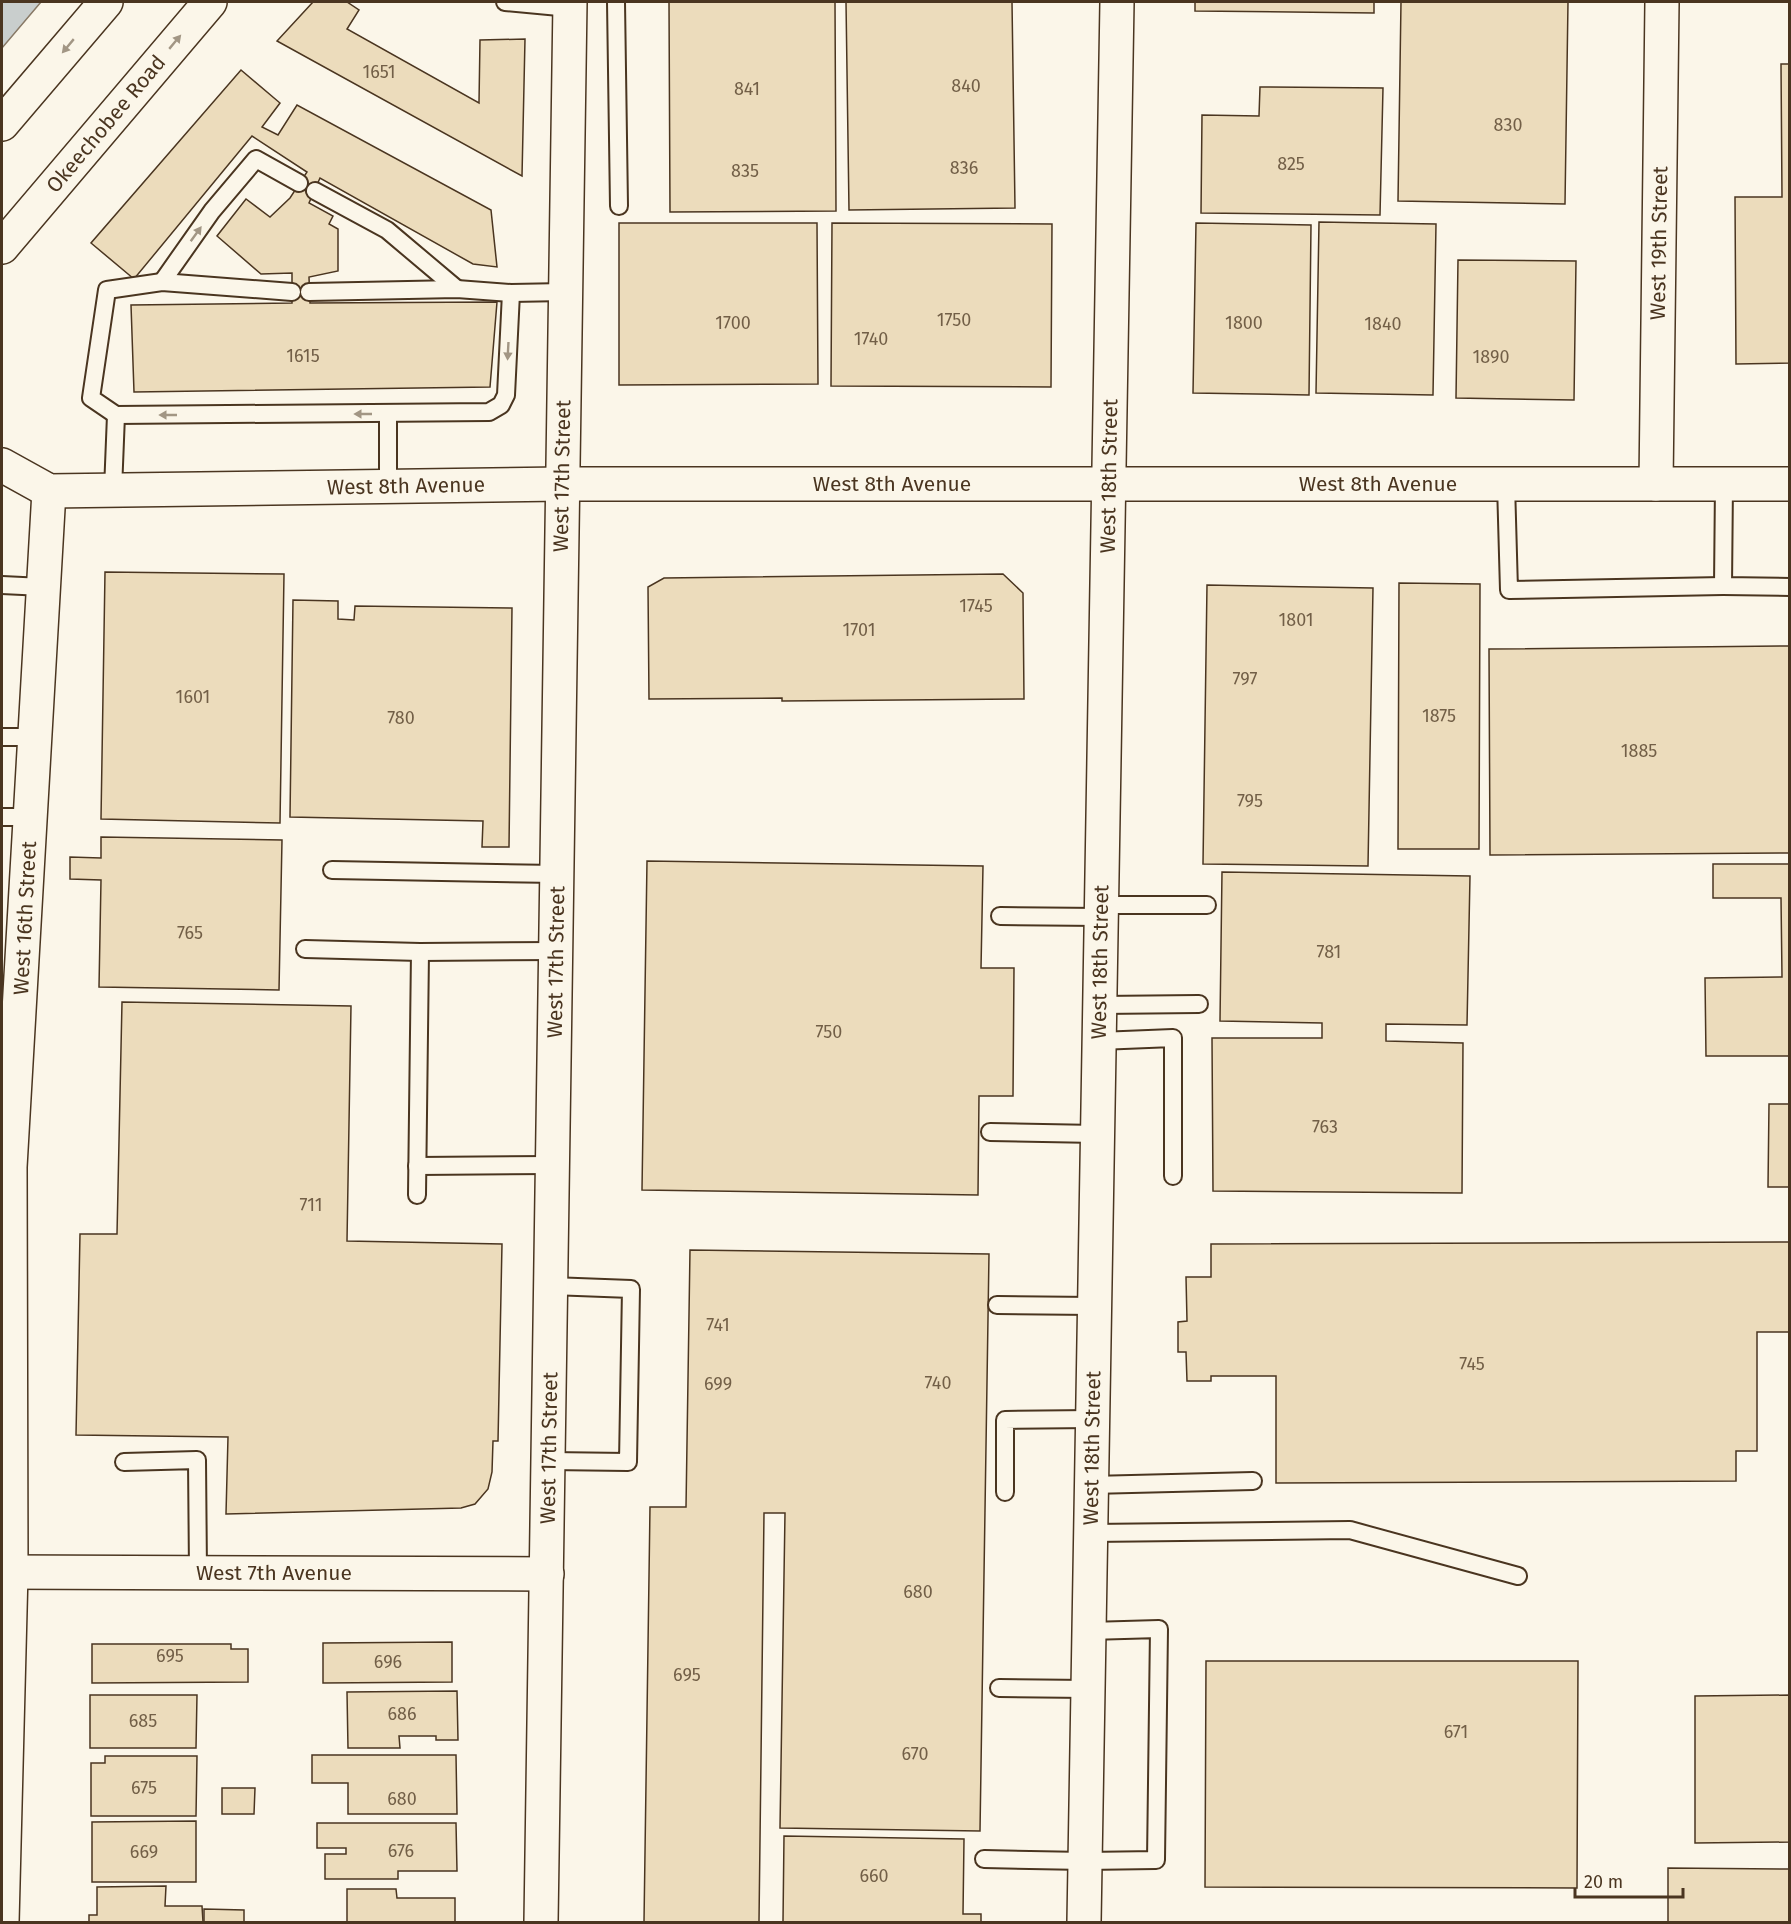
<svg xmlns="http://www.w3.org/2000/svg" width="1791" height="1924" viewBox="0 0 1791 1924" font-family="'Fira Sans',sans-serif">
<rect width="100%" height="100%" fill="#fbf6e9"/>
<path fill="#c9cecd" stroke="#887966" stroke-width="1.5" d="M2,2H41L2,48Z"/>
<g fill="#ecdcbc" stroke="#4a3520" stroke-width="1.5">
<path d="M313,2H347L359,10L347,29L479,103L480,40L525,39L522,176L277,41Z"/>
<path d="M669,2H835L836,211L670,212Z"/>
<path d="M846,2H1012L1015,208L849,210Z"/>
<path d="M1195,2H1374V13L1195,11Z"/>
<path d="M1401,2H1568L1565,204L1398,201Z"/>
<path d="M1781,64H1790V363L1736,364L1735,197H1782Z"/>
<path d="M241,70L280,103L262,127L278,135L297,105L491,210L497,267L473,264L320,178L309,203L333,216L329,224L338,229V271L309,277L310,303L497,302L490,387L134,392L131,305L292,303V273L261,274L217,236L246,199L270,217L290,198L307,172L252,136L134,279L91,243Z"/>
<path d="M1260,87L1383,88L1380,215L1201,213L1202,115L1259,116Z"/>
<path d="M1319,222L1436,224L1433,395L1316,393Z"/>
<path d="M619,223H817L818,384L619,385Z"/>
<path d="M832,223L1052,224L1051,387L831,386Z"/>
<path d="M1196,223L1311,225L1309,395L1193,393Z"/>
<path d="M1458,260L1576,261L1574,400L1456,398Z"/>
<path d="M105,572L284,574L280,823L101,819Z"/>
<path d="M1003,574L1023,593L1024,699L782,701V698L649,699L648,587L664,578Z"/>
<path d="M1399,583L1480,584L1479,849H1398Z"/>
<path d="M1207,585L1373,588L1368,866L1203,864Z"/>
<path d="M293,600L338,601V619L354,620L355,606L512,608L509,847H482L483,821L290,817Z"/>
<path d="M1790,646V853L1490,855L1489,649Z"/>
<path d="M101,837L282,840L279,990L99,987L101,880L70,879V857L101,858Z"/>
<path d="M647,861L983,866L981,968H1014L1013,1096H979L978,1195L642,1190Z"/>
<path d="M1713,864H1790V1056H1706L1705,978L1782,977L1781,898H1713Z"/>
<path d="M1222,872L1470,876L1467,1025L1386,1024V1041L1463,1043L1462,1193L1213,1191L1212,1038H1322V1023L1220,1021Z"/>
<path d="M122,1002L351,1006L347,1241L502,1244L498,1441H493L492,1472L488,1489L475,1504L461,1508L226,1514L228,1437L76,1435L80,1234H117Z"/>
<path d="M1769,1104H1790V1187H1768Z"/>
<path d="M1790,1242V1332H1757V1451H1736V1481L1276,1483V1376H1211V1381H1187L1186,1352H1178V1322L1187,1321L1186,1277H1211V1244Z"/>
<path d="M690,1250L989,1254L980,1831L780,1828L785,1513H764L759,1922H644L650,1507H686Z"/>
<path d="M452,1642V1682L323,1683V1643Z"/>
<path d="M92,1644H231V1649H248V1682L92,1683Z"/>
<path d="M1206,1661H1578L1577,1888L1205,1887Z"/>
<path d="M457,1691L458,1740H436V1736H399L400,1748H348L347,1692Z"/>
<path d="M90,1695H197L196,1748H90Z"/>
<path d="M1790,1695V1842L1695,1843V1696Z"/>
<path d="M312,1755H456L457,1814H348V1783H312Z"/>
<path d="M105,1756H197L196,1816H91V1763H105Z"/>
<path d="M222,1788H255L254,1814H222Z"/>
<path d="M196,1821V1882H92V1822Z"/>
<path d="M317,1823H456L457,1871H398V1879H325V1854H346V1848H317Z"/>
<path d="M784,1836L964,1839L963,1914H981V1922H783Z"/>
<path d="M1668,1868L1790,1869V1922H1668Z"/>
<path d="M166,1886L165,1906H202L203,1922H89V1915H97V1887Z"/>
<path d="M347,1889H396L397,1898H455V1922H347Z"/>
<path d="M204,1909L244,1910V1922H204Z"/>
</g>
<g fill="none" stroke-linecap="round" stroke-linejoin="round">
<g stroke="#4a3520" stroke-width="20">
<g id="service">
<path d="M505,2L570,8"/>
<path d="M616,2L619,206"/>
<path d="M315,191L387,230L457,289"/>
<path d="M162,282L212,211L256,159L299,183"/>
<path d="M292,292L162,282L107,290L91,398L116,415L489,412L501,405L506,395L511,293"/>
<path d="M309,292L457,289L511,293L565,292"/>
<path d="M1506,484L1509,590L1723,586"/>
<path d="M1724,484L1723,586L1790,587"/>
<path d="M388,486V413"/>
<path d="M113,490L116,415"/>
<path d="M2,585L43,587"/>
<path d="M2,737H35"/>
<path d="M2,817H30"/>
<path d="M332,870L557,874"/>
<path d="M1101,905H1207"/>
<path d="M1000,916L1101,917"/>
<path d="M305,949L420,952L556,951"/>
<path d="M1100,1005L1199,1004"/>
<path d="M1099,1041L1173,1038V1176"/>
<path d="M990,1132L1097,1134"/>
<path d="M417,1166L553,1165"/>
<path d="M417,1195L420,952"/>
<path d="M997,1305L1094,1306"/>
<path d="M549,1461L628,1462L631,1289L551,1286"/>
<path d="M124,1462L197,1460L198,1572"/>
<path d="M1091,1485L1253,1481"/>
<path d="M1005,1492V1420L1092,1419"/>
<path d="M1091,1533L1350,1530L1518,1576"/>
<path d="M999,1688L1088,1689"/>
<path d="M984,1859L1085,1861L1156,1860L1159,1629L1089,1631"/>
</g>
</g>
<g stroke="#4a3520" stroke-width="36">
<g id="minor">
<path d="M1656,484L1662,2"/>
<path d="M2,1572L547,1574"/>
<path d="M541,1922L570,2"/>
<path d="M1084,1922L1117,2"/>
</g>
</g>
<g stroke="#4a3520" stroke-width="36">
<g id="tertiary">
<path d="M2,465L49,491L562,484H1790"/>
<path d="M2,1922L11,1572L10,1167L49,491"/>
</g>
</g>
<g stroke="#4a3520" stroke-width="36">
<g id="trunk">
<path d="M2,124L106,2"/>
<path d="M2,247L210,2"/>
</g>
</g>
<use href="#service" stroke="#fbf6e9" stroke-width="16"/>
<use href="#minor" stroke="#fbf6e9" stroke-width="33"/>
<use href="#tertiary" stroke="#fbf6e9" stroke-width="33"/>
<use href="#trunk" stroke="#fbf6e9" stroke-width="33"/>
</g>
<defs><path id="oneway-solid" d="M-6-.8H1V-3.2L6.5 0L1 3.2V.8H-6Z" transform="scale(1.5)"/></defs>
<g fill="#a29684">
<use href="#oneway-solid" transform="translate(175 42) rotate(-50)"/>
<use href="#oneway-solid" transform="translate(68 46) rotate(130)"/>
<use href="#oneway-solid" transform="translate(196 234) rotate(-54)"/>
<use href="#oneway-solid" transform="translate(508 351) rotate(93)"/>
<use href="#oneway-solid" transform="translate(363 414) rotate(180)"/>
<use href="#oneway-solid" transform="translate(168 415) rotate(180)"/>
</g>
<g text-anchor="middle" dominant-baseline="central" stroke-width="4.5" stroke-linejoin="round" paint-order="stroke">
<g font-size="18" fill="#725f47">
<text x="379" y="72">1651</text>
<text x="966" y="86">840</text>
<text x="747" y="89">841</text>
<text x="1508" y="125">830</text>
<text x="1291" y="164">825</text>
<text x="964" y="168">836</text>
<text x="745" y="171">835</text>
<text x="954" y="320">1750</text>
<text x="733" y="323">1700</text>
<text x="1244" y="323">1800</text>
<text x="1383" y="324">1840</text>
<text x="871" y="339">1740</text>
<text x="303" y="356">1615</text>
<text x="1491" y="357">1890</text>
<text x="976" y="606">1745</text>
<text x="1296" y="620">1801</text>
<text x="859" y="630">1701</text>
<text x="1245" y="679">797</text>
<text x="193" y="697">1601</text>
<text x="1439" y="716">1875</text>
<text x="401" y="718">780</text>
<text x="1639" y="751">1885</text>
<text x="1250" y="801">795</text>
<text x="190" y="933">765</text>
<text x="1329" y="952">781</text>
<text x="829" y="1032">750</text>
<text x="1325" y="1127">763</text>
<text x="311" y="1205">711</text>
<text x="718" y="1325">741</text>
<text x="1472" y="1364">745</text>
<text x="938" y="1383">740</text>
<text x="718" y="1384">699</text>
<text x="918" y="1592">680</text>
<text x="170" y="1656">695</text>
<text x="388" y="1662">696</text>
<text x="687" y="1675">695</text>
<text x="402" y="1714">686</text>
<text x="143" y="1721">685</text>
<text x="1456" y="1732">671</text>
<text x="915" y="1754">670</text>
<text x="144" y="1788">675</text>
<text x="402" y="1799">680</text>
<text x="401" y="1851">676</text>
<text x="144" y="1852">669</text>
<text x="874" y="1876">660</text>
</g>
<g font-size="21" fill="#4a3520" stroke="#fbf6e9">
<text transform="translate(106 124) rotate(-50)">Okeechobee Road</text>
<text transform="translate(1659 243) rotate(-89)">West 19th Street</text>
<text transform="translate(562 476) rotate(-89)">West 17th Street</text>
<text transform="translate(1109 476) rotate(-89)">West 18th Street</text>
<text x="892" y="484">West 8th Avenue</text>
<text x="1378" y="484">West 8th Avenue</text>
<text transform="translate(406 486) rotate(-1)">West 8th Avenue</text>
<text transform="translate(25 918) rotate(-87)">West 16th Street</text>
<text transform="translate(556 962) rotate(-89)">West 17th Street</text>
<text transform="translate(1100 962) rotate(-89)">West 18th Street</text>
<text transform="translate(549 1448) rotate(-89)">West 17th Street</text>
<text transform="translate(1092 1448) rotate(-89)">West 18th Street</text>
<text x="274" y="1573">West 7th Avenue</text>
</g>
</g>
<rect width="1791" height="1924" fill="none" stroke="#4a3520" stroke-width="6"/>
<path d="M1575 1888v9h108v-9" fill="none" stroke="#4a3520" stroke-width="3"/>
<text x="1584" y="1888" font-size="18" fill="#4a3520" stroke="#fbf6e9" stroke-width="4.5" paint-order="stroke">20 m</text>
</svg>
